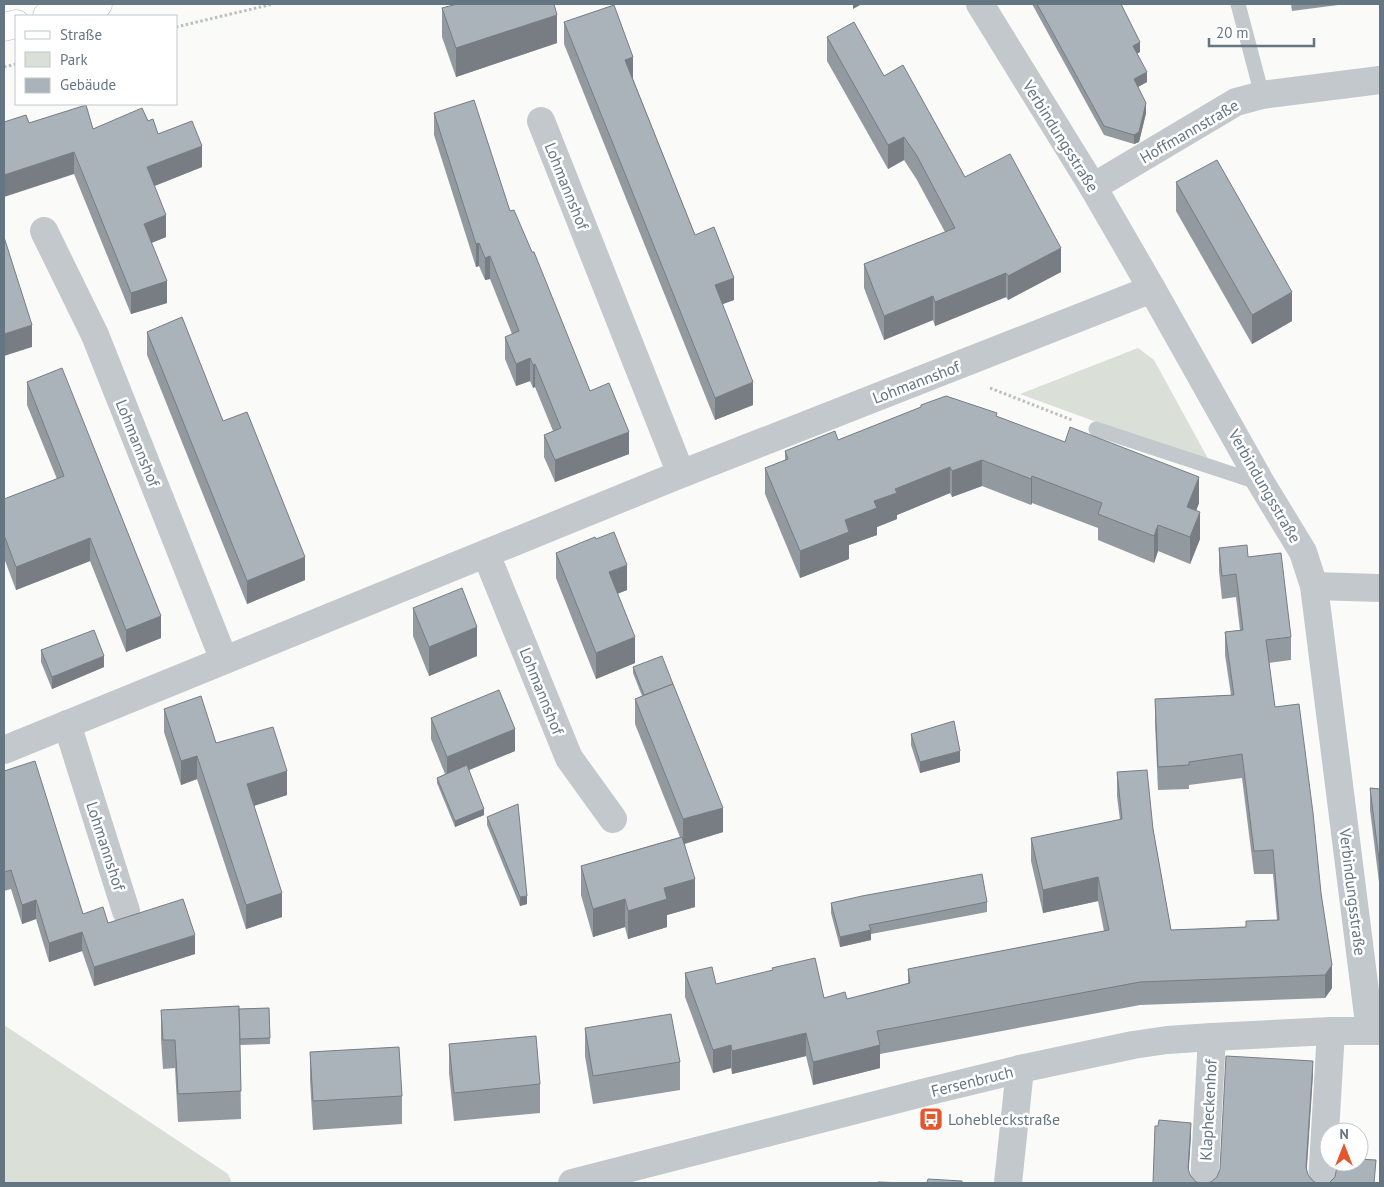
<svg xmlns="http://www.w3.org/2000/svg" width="1384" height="1187" viewBox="0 0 1384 1187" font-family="'PT Sans',sans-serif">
<rect width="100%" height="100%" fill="#fafaf8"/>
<g fill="#dadfd7">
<path d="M1138,348L1154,360L1211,464L1020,394Z"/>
<path d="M4,1025L228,1174L232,1183H4Z"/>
</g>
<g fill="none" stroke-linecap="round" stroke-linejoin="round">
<g stroke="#b3babf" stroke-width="29">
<g id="secondary">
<path d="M47,16L98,4"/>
<path d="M4,27L16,24"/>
</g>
</g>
<g stroke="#bbbfc2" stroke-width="3" stroke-dasharray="2.5 2.5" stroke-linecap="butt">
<path d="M176,27L273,4"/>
<path d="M4,67L16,64"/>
<path d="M990,388L1072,420"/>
</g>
<g stroke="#c3c8cc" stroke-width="15">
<path d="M1238,4L1262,95"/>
<path d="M1096,429L1260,483"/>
</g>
<g stroke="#c3c8cc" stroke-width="28">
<path d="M980,4L1093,187L1152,289L1261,483L1303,552L1314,586L1370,1031"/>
<path d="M541,121L681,474"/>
<path d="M1093,187L1236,102L1262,95L1380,80"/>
<path d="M44,231L95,335L224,660"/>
<path d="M486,554L569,758L613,819"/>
<path d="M1314,586L1380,588"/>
<path d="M67,724L126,911"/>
<path d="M4,750L681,474L1152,289"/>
<path d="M1008,1183L1020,1069"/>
<path d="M1204,1183L1212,1037"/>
<path d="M1322,1183L1331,1031"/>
</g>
<path stroke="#c3c8cc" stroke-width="28" d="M572,1183L922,1093L1020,1069L1133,1045L1167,1040L1212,1037L1331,1031H1380"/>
<use href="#secondary" stroke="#fff" stroke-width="28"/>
</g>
<g fill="#929a9f">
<path d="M1032,4H1121L1140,52L1137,53L1147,82L1138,87L1146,113L1139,142L1134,144L1104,135Z"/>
<path d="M1291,4H1346L1292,11Z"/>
<path d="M442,8L557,43L456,77L442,37Z"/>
<path d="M564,22L633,79L695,235L734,300L722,304L753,405L715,420L564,44Z"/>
<path d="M827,37L884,76L965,177L1061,272L1008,300L1006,297L935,326L933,320L884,340L864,288V264L945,232L917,180L904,160L888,169L827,61Z"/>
<path d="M434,113L510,211L590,391L629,454L555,482L544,457V435L553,431L535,387L533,388L530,381L516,386L505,359V337L512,334L490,279L485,280L479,266L476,267L434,135Z"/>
<path d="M148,121L158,134L202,167L154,186L166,237L151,243L167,303L131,314L74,174L29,123L93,129Z"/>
<path d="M1176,182L1292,321L1252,344L1176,211Z"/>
<path d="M147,332L223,421L305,580L247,604L147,355Z"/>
<path d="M27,382L161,638L126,652L90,561L16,590L4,558V499L57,479L27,405Z"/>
<path d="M921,405L997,417L1199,503L1196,511L1200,539L1190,564L1158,551L1154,563L1098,540V528L1032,503L1031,505L982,486L952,497L950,493L897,515V519L877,527V535L849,545V559L800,578L765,494V468L785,460V451L838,440L921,408Z"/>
<path d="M596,539L627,590L617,594L635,663L596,679L556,578V553Z"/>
<path d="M1219,548L1248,557L1291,637V660L1269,663L1275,707L1321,893L1332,988L1325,998L1140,1005L880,1054V1068L813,1085L806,1056L732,1074L731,1068L713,1073L685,997V973L716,984L824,998L847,999L908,983V969L1104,931L1098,901L1043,913L1031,861V838L1120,820L1117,796V772L1153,829L1171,930L1246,927L1277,920L1273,874H1254L1242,778L1189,785V789L1158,790L1155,723V699L1231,695L1225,655V632L1240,630L1236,597L1222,599L1219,571Z"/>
<path d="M413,608L477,656L429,676L413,636Z"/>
<path d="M41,650L104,667L52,689L41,662Z"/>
<path d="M633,667L723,832L685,844L695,907L667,915V927L628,939L625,927L593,937L581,895V866L680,837L635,724V699L642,696L633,673Z"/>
<path d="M164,709L216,743L287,795L254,806L282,917L246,929L197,779L181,785L164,732Z"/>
<path d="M431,718L515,751L469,770L484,815L455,827L437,783V778L445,774L431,739Z"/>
<path d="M911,734L960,762L920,773L911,745Z"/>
<path d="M4,771L83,914L195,954L94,986L82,951L49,962L36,919L22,924L11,889L4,891Z"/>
<path d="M1370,788L1380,789V890L1370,810Z"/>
<path d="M487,817L527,904L520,906L487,825Z"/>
<path d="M987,902V912L871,934V940L840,947L831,913V903Z"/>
<path d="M239,1006V1009L269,1008L270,1038V1044L240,1045V1030L241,1119L178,1122L175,1068L163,1069L161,1039V1010Z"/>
<path d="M585,1028L680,1062V1090L593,1104L585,1056Z"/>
<path d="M449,1044L540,1084V1113L454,1121L449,1073Z"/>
<path d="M310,1052L402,1096V1124L313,1130L310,1080Z"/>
</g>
<g fill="#777d82">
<path d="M853,4H862L853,9Z"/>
<path d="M557,15V43L456,77V48Z"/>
<path d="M1140,42V52L1133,56V46Z"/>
<path d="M633,57V79L625,82V60Z"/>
<path d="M1147,72V82L1134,89V79Z"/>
<path d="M1146,103V113L1139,142L1134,144V135Z"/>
<path d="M904,137V160L888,169V145Z"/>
<path d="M202,146V167L147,189V167Z"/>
<path d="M74,152V174L4,197V175Z"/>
<path d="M166,215V237L144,246V224Z"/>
<path d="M479,243V266L476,267V244Z"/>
<path d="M1061,248V272L1008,300V276Z"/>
<path d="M490,256V279L485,280V258Z"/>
<path d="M1006,273V297L935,326V302Z"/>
<path d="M734,278V300L715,307V285Z"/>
<path d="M167,281V303L131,314V293Z"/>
<path d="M1292,292V321L1252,344V315Z"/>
<path d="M933,296V320L884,340V316Z"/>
<path d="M32,325V347L4,356V334Z"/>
<path d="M530,358V381L516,386V364Z"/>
<path d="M535,364V387L533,388V365Z"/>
<path d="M753,382V405L715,420V398Z"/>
<path d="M629,432V454L555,482V460Z"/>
<path d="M982,460V486L952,497V471Z"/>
<path d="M950,467V493L897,515V519L877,527V535L849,545V559L800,578V551L874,501L895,489Z"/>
<path d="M1032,476V503L1031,505V479Z"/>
<path d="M1199,477V503L1187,533V507Z"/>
<path d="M1200,512V539L1190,564V537Z"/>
<path d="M1158,525V551L1154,563V536Z"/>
<path d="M90,538V561L16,590V567Z"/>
<path d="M305,557V580L247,604V581Z"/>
<path d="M627,565V590L609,597V572Z"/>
<path d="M161,616V638L126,652V630Z"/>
<path d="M477,627V656L429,676V647Z"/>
<path d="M635,637V663L596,679V653Z"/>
<path d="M104,656V667L52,689V677Z"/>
<path d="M515,729V751L447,779V757Z"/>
<path d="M960,751V762L920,773V762Z"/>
<path d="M197,756V779L181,785V761Z"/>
<path d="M287,771V795L247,808V784Z"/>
<path d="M723,808V832L683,844V819Z"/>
<path d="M484,809V815L455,827V821Z"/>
<path d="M1098,877V901L1043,913V890Z"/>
<path d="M695,879V907L667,915V927L628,939V911L664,888Z"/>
<path d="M282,893V917L246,929V905Z"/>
<path d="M527,896V904L520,906V897Z"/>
<path d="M625,899V927L593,937V909Z"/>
<path d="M36,900V919L22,924V905Z"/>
<path d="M871,930V940L840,947V937Z"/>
<path d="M82,932V951L49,962V943Z"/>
<path d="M195,935V954L94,986V967Z"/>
<path d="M1332,965V988L1325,998V975Z"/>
<path d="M806,1033V1056L732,1074V1051Z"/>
<path d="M731,1045V1068L713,1073V1050Z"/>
<path d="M880,1045V1068L813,1085V1062Z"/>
<path d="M1313,1061V1075L1306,1182V1167Z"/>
<path d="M1191,1123V1137L1188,1182V1168Z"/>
</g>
<g fill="#aab3b9" stroke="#777d82">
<path d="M457,4H554L557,15L456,48L442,8Z"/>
<path d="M1037,4H1121L1140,42L1133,46L1147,72L1134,79L1146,103L1139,132L1134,135L1104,126Z"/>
<path d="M614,5L633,57L625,60L695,235L714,227L734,278L715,285L753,382L715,398L564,22Z"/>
<path d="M854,22L884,76L903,65L965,177L1010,154L1061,248L1008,276L1006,273L935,302L933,296L884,316L864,264L955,228L917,156L904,137L888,145L827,37Z"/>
<path d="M474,100L510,211L514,210L532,252H534L590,391L609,383L629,432L555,460L544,435L561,428L535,364L533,365L530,358L516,364L505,337L519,331L490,256L485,258L479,243L476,244L434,113Z"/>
<path d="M86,105L93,129L142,108L148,121L153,119L158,134L192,121L202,146L147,167L166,215L144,224L167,281L131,293L74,152L4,175V122L26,115L29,123Z"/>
<path d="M1217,160L1292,292L1252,315L1176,182Z"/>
<path d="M4,237L32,325L4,334Z"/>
<path d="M182,317L223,421L247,412L305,557L247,581L147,332Z"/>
<path d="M62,368L161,616L126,630L90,538L16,567L4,535V499L64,476L27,382Z"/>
<path d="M946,396L997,413L996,416L1065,442L1070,427L1199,477L1187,507L1200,512L1190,537L1158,525L1154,536L1098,514L1102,503L1032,476L1031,479L982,460L952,471L950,467L895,489L897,493L874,501L877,508L845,520L849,532L800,551L765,468L788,459L785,451L835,431L838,440L921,407V405Z"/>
<path d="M614,532L627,565L609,572L635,637L596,653L556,553L595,537L596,539Z"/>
<path d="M1247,545L1248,557L1281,553L1291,637L1266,640L1275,707L1299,704L1313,813L1321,893L1332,965L1325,975L1140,982L877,1031L880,1045L813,1062L806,1033L732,1051L731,1045L713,1050L685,973L712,967L716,984L773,970L772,968L815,958L824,998L845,992L847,999L910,983L908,969L1109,930L1098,877L1043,890L1031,838L1122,819L1117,772L1147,770L1153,829L1171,930L1246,927V921L1279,920L1273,850L1254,851L1242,754L1189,762V765L1158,767L1155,699L1234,695L1225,632L1243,630L1236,574L1222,576L1219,548Z"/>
<path d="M462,588L477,627L429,647L413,608Z"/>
<path d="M94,630L104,656L52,677L41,650Z"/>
<path d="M662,656L673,684L644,695L633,667Z"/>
<path d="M673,684L723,808L683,819L635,699Z"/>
<path d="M499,690L515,729L447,757L431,718Z"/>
<path d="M201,696L216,743L273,727L287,771L247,784L282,893L246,905L197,756L181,761L164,709Z"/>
<path d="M954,721L960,751L920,762L911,734Z"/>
<path d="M35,761L83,914L103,907L108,923L183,899L195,935L94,967L82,932L49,943L36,900L22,905L11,870L4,872V771Z"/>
<path d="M467,765L484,809L455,821L437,778Z"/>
<path d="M1370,788L1380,789V868Z"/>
<path d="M518,804L527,896L520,897L487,817Z"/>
<path d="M682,837L695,879L664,888L667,899L628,911L625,899L593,909L581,866Z"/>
<path d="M982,874L987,902L869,925L871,930L840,937L831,903L862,896Z"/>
<path d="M239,1006L241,1091L178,1094L175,1040H163L161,1010Z"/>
<path d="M269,1008L270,1038L240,1039L239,1009Z"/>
<path d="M671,1014L680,1062L593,1076L585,1028Z"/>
<path d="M536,1036L540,1084L454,1093L449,1044Z"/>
<path d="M399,1047L402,1096L313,1101L310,1052Z"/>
<path d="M1226,1056L1313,1061L1306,1167L1308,1175L1314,1182L1319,1183H1206L1211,1182L1217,1177L1220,1169Z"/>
<path d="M1159,1120L1191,1123L1188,1168L1190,1175L1196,1182L1201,1183H1153L1155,1126H1158Z"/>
<path d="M1359,1159L1376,1160L1374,1183H1325H1329L1335,1177L1338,1162H1359Z"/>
<path d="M928,1179L962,1181V1183H927Z"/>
<path d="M878,1182L907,1183H878Z"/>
</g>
<defs>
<g id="bus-square" transform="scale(1.25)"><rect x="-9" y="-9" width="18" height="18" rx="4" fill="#e4572e" stroke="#fff"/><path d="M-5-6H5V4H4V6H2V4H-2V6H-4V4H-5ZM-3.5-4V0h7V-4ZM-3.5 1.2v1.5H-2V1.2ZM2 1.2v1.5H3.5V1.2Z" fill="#fff"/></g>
</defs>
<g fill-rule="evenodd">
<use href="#bus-square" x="931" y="1119"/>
</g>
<g text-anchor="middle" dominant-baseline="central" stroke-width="5" stroke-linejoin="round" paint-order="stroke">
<g font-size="16" fill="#657683" stroke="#fff">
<text transform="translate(1189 131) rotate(-30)">Hoffmannstraße</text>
<text transform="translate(1061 136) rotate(58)">Verbindungsstraße</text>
<text transform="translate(567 186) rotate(68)">Lohmannshof</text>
<text transform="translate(916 382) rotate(-21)">Lohmannshof</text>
<text transform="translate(138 443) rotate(68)">Lohmannshof</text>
<text transform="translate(1265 486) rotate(60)">Verbindungsstraße</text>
<text transform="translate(542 691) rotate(68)">Lohmannshof</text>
<text transform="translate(106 846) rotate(72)">Lohmannshof</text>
<text transform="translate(1353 892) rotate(83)">Verbindungsstraße</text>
<text transform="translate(972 1081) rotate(-14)">Fersenbruch</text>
<text transform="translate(1208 1110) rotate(-87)">Klapheckenhof</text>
</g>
<g font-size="16" fill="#657683" stroke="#fff" text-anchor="start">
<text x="948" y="1119">Lohebleckstraße</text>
</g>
</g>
<rect width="1384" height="1187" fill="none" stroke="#657683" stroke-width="10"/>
<rect x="15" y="15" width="162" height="90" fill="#ffffff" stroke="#c1c8cd"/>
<rect x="25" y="31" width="25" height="8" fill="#ffffff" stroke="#c1c8cd"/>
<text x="60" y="40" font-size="15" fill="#657683">Straße</text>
<rect x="25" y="52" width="25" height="15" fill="#dadfd7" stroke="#c1c8cd"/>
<text x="60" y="65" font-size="15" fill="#657683">Park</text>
<rect x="25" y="78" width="25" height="15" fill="#aab3b9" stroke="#c1c8cd"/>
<text x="60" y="90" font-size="15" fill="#657683">Gebäude</text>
<g transform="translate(1344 1147)"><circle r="24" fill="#ffffff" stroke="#c1c8cd"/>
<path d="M0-4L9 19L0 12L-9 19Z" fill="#e4572e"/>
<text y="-8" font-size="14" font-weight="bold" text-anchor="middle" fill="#657683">N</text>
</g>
<path d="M1209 38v8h105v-8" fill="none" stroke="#657683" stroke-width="2.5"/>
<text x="1216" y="38" font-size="15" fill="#657683" stroke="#ffffff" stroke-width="4" paint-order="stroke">20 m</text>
</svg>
